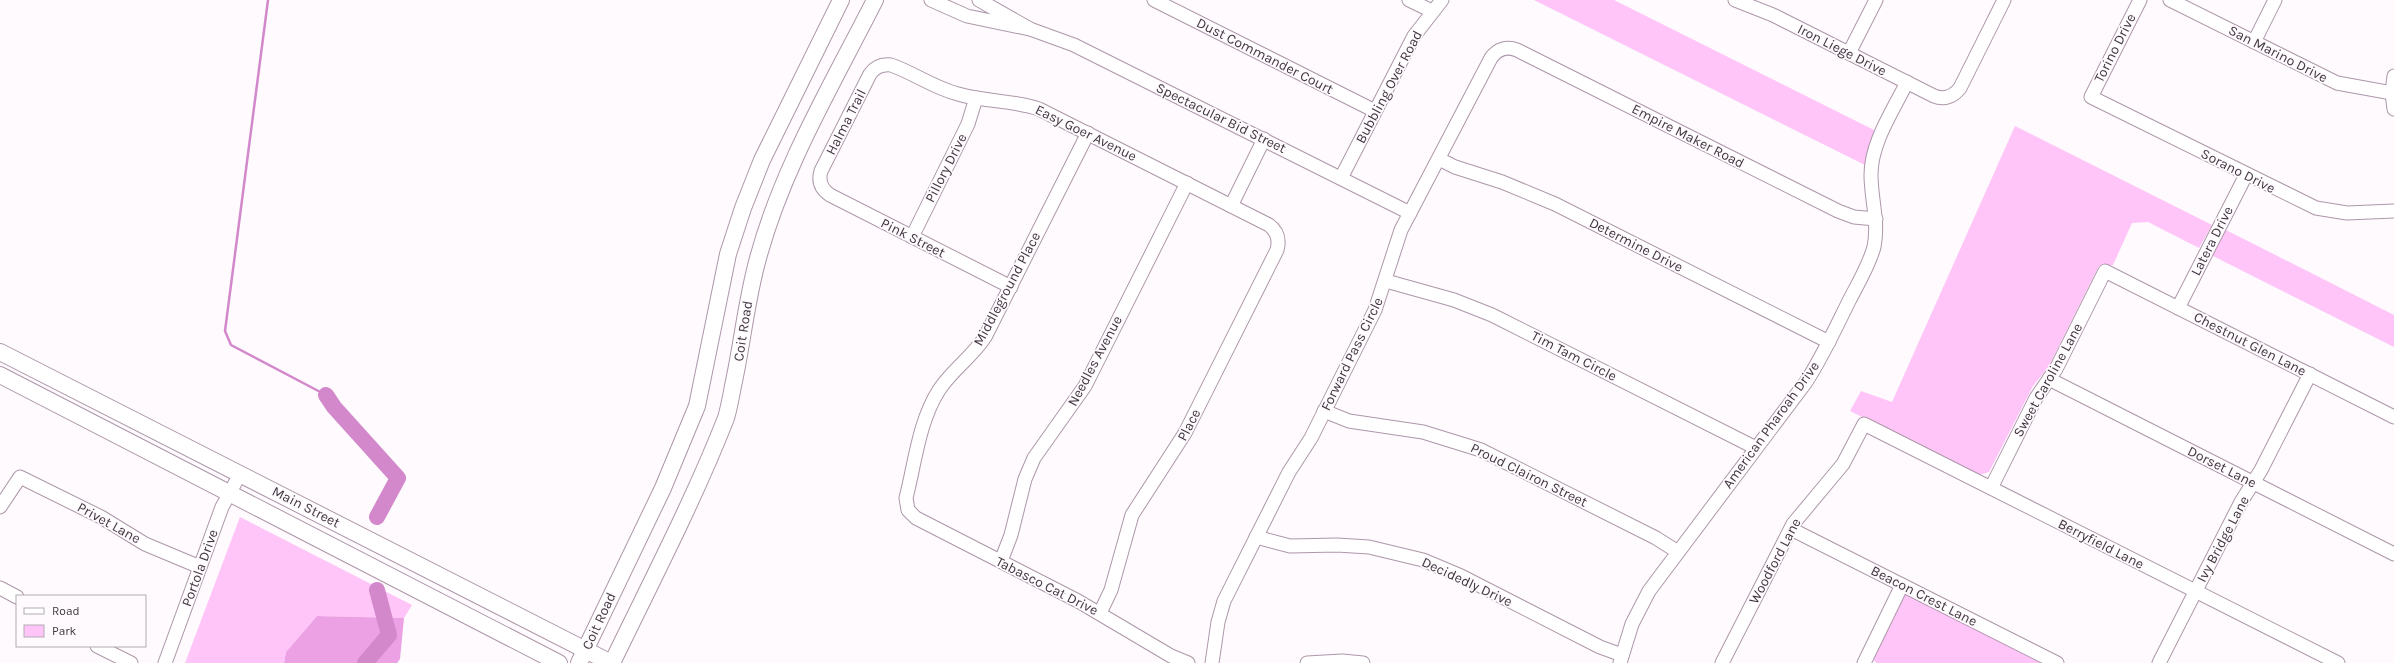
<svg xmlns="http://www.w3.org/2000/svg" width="2394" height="663" viewBox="0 0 2394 663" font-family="Karla,sans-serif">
<rect width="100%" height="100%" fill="#fefafe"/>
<g fill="#ffc5f8">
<path d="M1534,0H1614L1876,131L1865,165Z"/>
<path d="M2015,126L2212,225L2199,248L2148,222L2132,223L2113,265L2099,266L2049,366L2033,386L1989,472L1979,475L1850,411L1861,391L1892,402Z"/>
<path d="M2224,229L2394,315V347L2211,255Z"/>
<path d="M240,517L412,605L404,618L317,616L286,652L284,663H185Z"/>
<path d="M1904,595H1912L2046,663H1876L1872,657L1900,599Z"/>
</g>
<path fill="#eda1e5" d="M317,616L404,618L400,659L397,663H284L286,652Z"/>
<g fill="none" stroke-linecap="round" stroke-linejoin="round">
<path stroke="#d288ca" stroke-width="2.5" d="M268,0L225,331L231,345L326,395"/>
<g stroke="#d288ca" stroke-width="16">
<path d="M326,395L334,407L398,478L377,517"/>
<path d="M365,663L389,635L377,590"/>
</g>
<g stroke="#ad97aa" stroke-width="15">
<g id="minor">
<path d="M931,0L967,16L1030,29L979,0"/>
<path d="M1154,0L1375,111"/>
<path d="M1409,0L1432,11"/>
<path d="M1735,0L1773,15L1934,96C1944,100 1953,97 1960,88L2004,0"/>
<path d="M2140,0L2091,97L2316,208L2347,213L2394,211"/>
<path d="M2170,0L2337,83L2392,93"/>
<path d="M1030,29L1074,45L1410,213"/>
<path d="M2254,42L2275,0"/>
<path d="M1849,53L1876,0"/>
<path d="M2394,76L2392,93L2394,109"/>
<path d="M1088,133L985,337C972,357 952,370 939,390C919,421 915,463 906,498L908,510L916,518L1078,601L1171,656L1188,663"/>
<path d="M1439,159L1455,167L1502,182L1555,204L1829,342"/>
<path d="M1341,178L1414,36L1442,0"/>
<path d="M1231,206L1264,139"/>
<path d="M912,237L968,124L976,98"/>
<path d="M1386,281L1454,300L1492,315L1756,448"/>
<path d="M1011,287L830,195C821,189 818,181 821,171L870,74C875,67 882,64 891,65C914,73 934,88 958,94C985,102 1013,100 1039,109L1269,225C1277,231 1280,239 1277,250L1185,433L1132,515L1111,590L1100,613"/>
<path d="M2178,308L2246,175"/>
<path d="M2049,379L2394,554"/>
<path d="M1324,411L1349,421L1423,432L1481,450L1656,538L1678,552"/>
<path d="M1991,488L2036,398L2056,369L2105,271L2394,417"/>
<path d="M0,507L20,477L101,517L145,544L200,567"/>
<path d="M1791,529L2057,663"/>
<path d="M1256,537L1290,546L1337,545L1369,547L1423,560L1461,576L1600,647L1622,655"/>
<path d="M1001,561L1011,535L1025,479L1034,458L1085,386L1187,183"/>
<path d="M0,588L17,597"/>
<path d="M97,646L131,663"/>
<path d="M165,663L222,507L240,474"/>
<path d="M1212,663L1218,622L1224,601L1289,472L1311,438L1375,310L1401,230L1491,58C1497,49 1507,46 1517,50L1838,211L1854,217L1876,219"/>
<path d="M1307,663L1342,661L1363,663"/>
<path d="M1620,663L1632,624L1649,591L1806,382C1823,356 1836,327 1850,299C1859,282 1869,265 1874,247C1879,222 1871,199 1871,175C1871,142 1893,111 1907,82"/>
<path d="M1722,663L1793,524L1843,464L1864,424L2338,663"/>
<path d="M1864,663L1902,585"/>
<path d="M2159,663L2241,502L2261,470L2310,374"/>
</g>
</g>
<g stroke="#ad97aa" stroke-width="18">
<g id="major">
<path d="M0,352L611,663"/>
<path d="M0,375L559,663"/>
<path d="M579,663L663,488L697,406L728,254L743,208L762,160L841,0"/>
<path d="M612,663C651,582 693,502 726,418C729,408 731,397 733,386C742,345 746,303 757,262C781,170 832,85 875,0"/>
</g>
</g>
<use href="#minor" stroke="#fff" stroke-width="13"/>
<use href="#major" stroke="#fff" stroke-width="16"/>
</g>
<g text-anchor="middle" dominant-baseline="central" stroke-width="3.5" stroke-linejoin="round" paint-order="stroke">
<g font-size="14" fill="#40373f" stroke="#fefafe">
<text transform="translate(2115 48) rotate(-63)">Torino Drive</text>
<text transform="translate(1842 50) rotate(27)">Iron Liege Drive</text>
<text transform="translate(2278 54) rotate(27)">San Marino Drive</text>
<text transform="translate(1265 56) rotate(27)">Dust Commander Court</text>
<text transform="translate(1389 87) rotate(-62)">Bubbling Over Road</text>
<text transform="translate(1221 118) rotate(26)">Spectacular Bid Street</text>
<text transform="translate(846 122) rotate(-63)">Halma Trail</text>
<text transform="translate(1086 133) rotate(26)">Easy Goer Avenue</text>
<text transform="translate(1688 136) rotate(27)">Empire Maker Road</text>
<text transform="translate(946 168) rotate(-63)">Pillory Drive</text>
<text transform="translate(2238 171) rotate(27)">Sorano Drive</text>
<text transform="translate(913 238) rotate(27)">Pink Street</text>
<text transform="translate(2212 241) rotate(-63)">Latera Drive</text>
<text transform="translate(1636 245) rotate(27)">Determine Drive</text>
<text transform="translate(1007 289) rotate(-62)">Middleground Place</text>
<text transform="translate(743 331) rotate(-81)">Coit Road</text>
<text transform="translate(2250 344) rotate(27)">Chestnut Glen Lane</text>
<text transform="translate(1352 354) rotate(-64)">Forward Pass Circle</text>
<text transform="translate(1574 356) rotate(27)">Tim Tam Circle</text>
<text transform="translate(1095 361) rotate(-62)">Needles Avenue</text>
<text transform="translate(2048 380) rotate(-61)">Sweet Caroline Lane</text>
<text transform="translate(1189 425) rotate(-63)">Place</text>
<text transform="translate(1771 425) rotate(-54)">American Pharoah Drive</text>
<text transform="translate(2222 467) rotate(27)">Dorset Lane</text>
<text transform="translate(1529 475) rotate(26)">Proud Clairon Street</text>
<text transform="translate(306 507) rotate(27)">Main Street</text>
<text transform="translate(109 523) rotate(29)">Privet Lane</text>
<text transform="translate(2223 539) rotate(-62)">Ivy Bridge Lane</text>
<text transform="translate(2101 544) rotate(27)">Berryfield Lane</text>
<text transform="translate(1775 561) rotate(-62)">Woodford Lane</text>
<text transform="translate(200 568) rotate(-70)">Portola Drive</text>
<text transform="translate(1467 582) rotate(25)">Decidedly Drive</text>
<text transform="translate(1047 586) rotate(27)">Tabasco Cat Drive</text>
<text transform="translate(1924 596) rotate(27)">Beacon Crest Lane</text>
<text transform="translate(599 621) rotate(-65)">Coit Road</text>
</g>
</g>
<rect x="16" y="595" width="130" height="52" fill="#fefafe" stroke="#b2acb2"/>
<rect x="24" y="608" width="20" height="6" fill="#ffffff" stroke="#b2acb2"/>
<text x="52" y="615" font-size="12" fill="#40373f">Road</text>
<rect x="24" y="625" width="20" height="12" fill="#ffc5f8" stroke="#b2acb2"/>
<text x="52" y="635" font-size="12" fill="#40373f">Park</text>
</svg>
